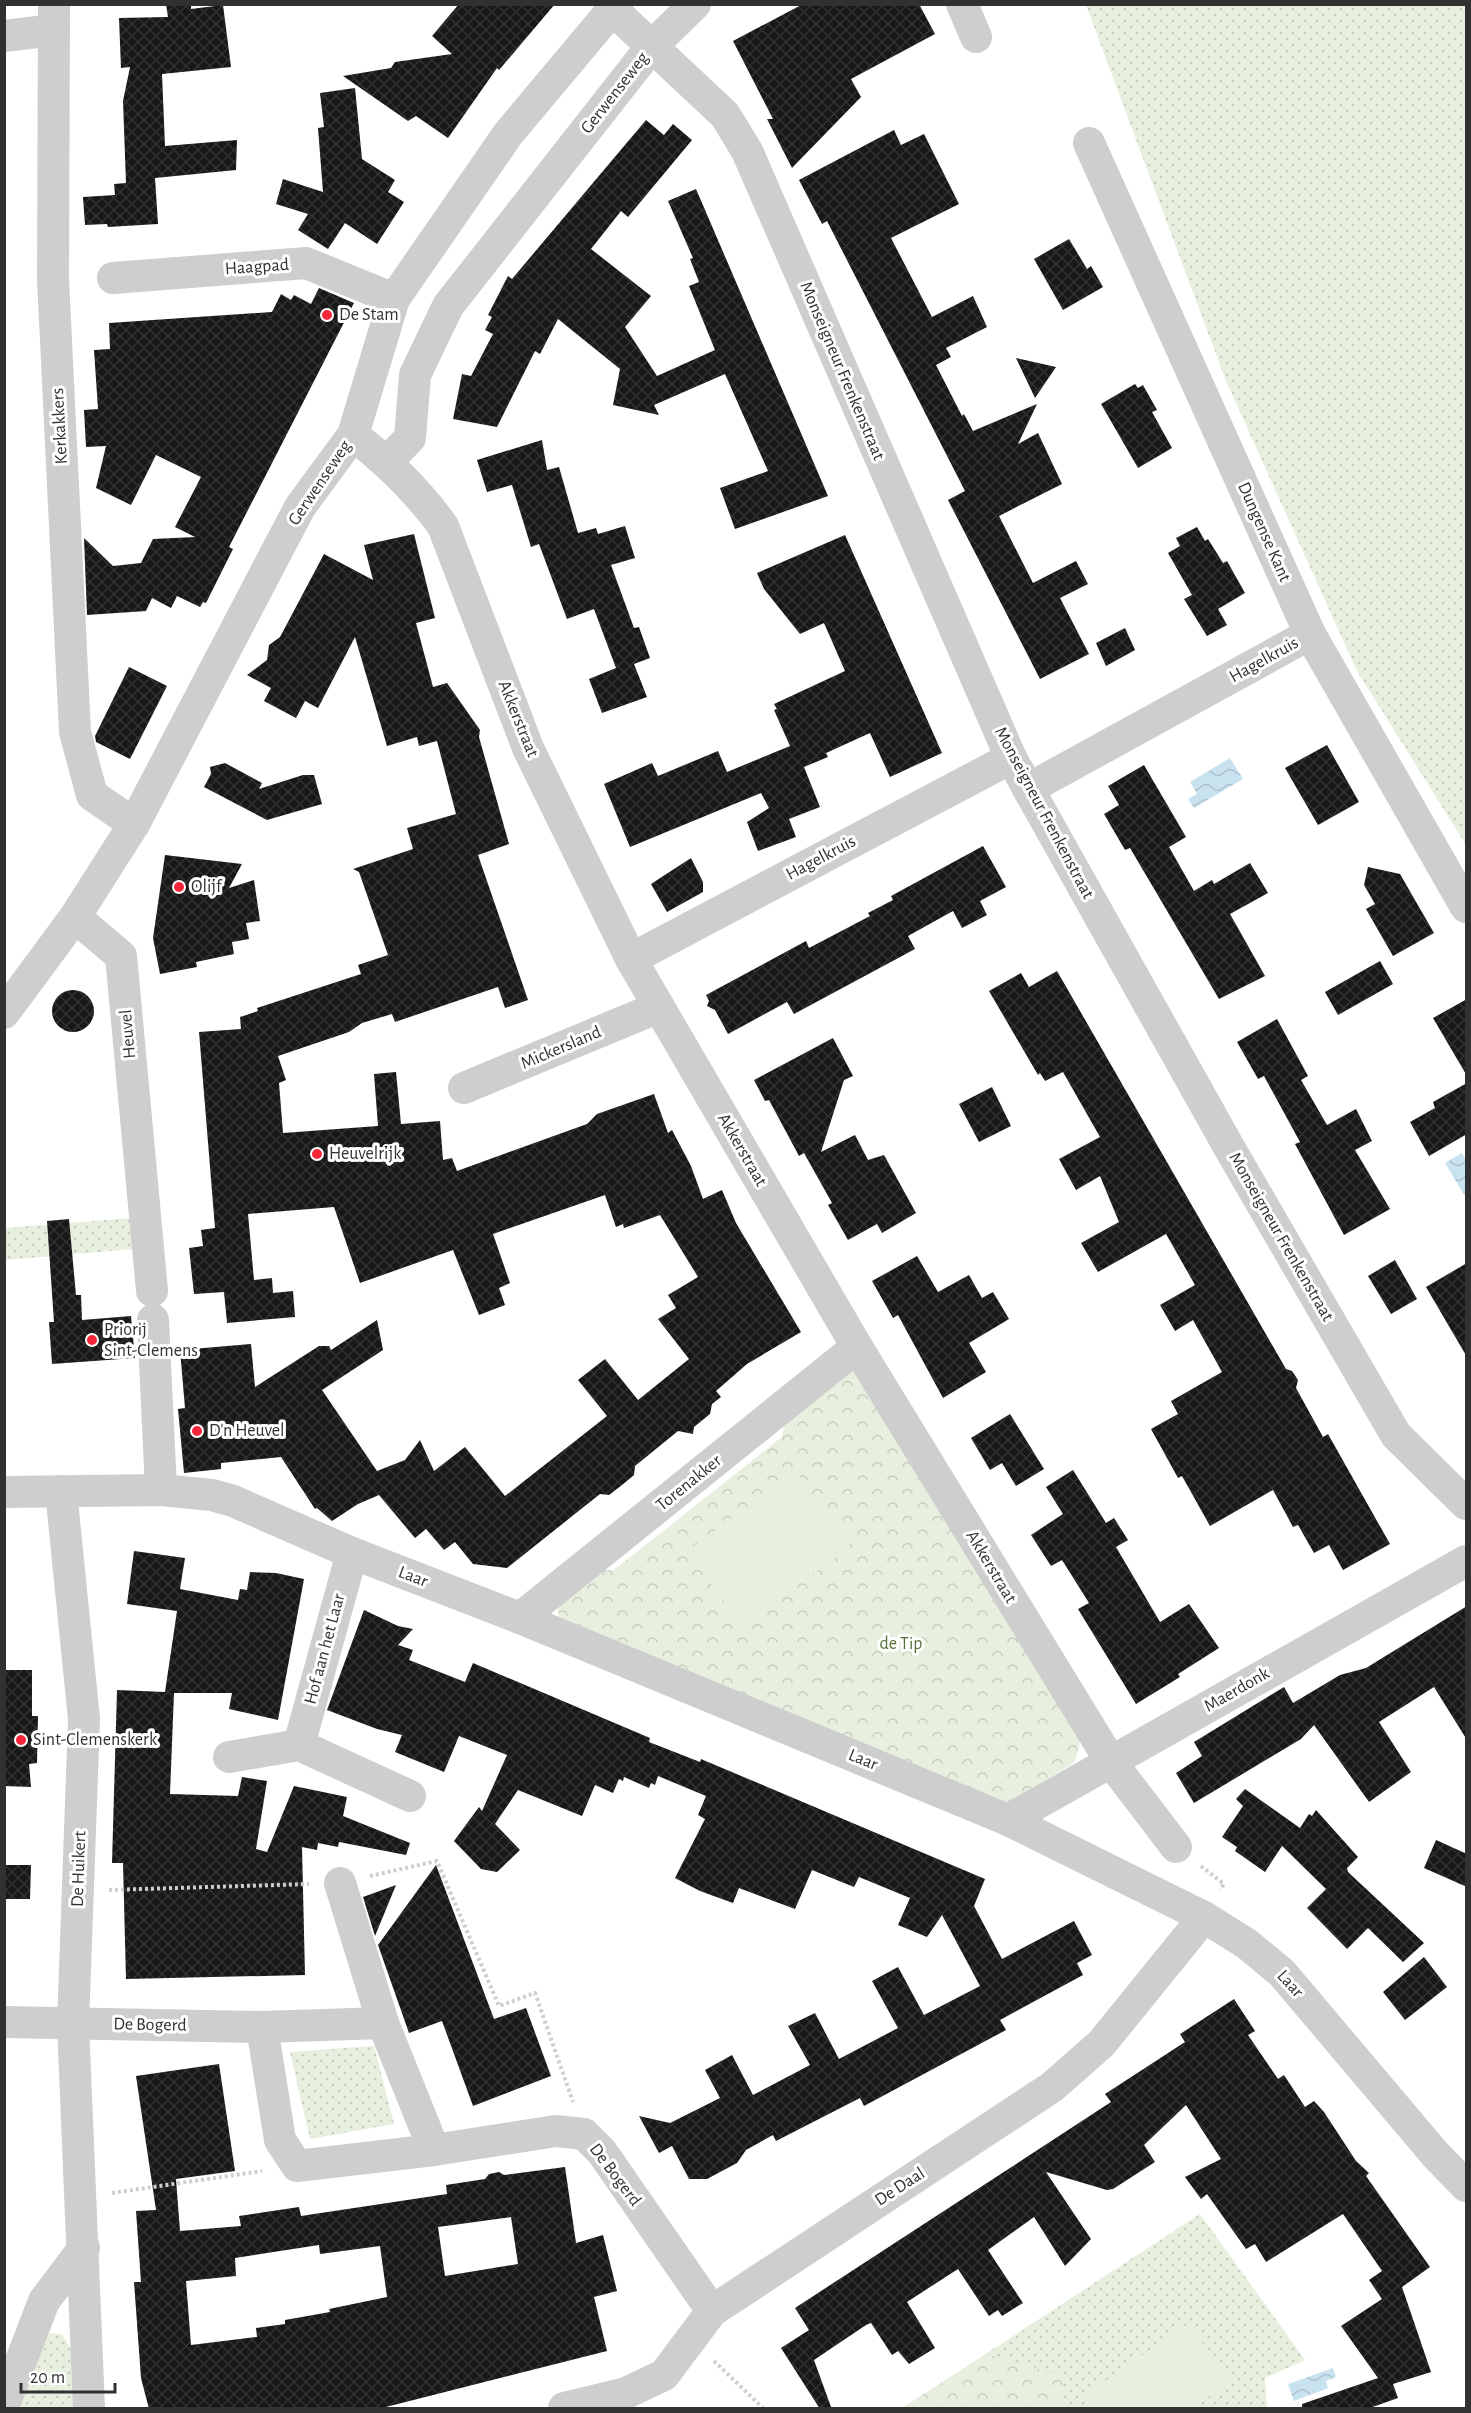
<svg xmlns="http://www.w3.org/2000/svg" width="1471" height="2413" viewBox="0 0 1471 2413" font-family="'Alegreya Sans',sans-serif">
<defs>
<pattern id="grass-dots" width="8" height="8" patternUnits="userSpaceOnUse" patternTransform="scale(1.5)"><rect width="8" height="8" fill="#e7efde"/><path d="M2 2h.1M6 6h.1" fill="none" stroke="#c7cdbf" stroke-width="1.8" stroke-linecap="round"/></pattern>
<pattern id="park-crowns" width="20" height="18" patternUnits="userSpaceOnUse" patternTransform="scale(1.5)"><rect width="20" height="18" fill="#e7efde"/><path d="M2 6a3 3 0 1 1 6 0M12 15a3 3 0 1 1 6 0" fill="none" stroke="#c7cdbf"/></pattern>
<pattern id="water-waves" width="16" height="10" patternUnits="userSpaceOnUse" patternTransform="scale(1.5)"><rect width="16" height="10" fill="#c9e2f0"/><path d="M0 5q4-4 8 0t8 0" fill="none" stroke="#adc2ce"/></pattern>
<pattern id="building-cross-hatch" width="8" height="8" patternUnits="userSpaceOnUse" patternTransform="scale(1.5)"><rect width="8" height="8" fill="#181818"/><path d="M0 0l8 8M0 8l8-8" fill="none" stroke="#313131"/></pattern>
</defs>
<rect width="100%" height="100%" fill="#fff"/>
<g fill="url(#grass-dots)">
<path d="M1086,5H1466V845L1357,671L1226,381Z"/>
<path d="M131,1218L133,1249L5,1260V1228Z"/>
<path d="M374,2046L394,2124L310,2139L290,2052Z"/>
<path d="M1200,2214L1305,2360L1265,2378L1267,2408H1192L1230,2382L1083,2397L1090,2408H903Z"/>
<path d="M49,2333L62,2334L75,2356L73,2408H14L36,2352Z"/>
</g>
<g fill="url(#park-crowns)">
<path d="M846,1371L860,1372L1082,1735L1075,1762L1008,1804L559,1617L557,1603L596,1571L614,1570L782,1437L785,1421Z"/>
<path d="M986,2354L1065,2376L1059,2408H902Z"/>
</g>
<g fill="#e7efde">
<path d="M796,1472L851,1546L742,1626L687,1551Z"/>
<path d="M1189,2323L1230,2382L1192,2408H1090L1082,2397Z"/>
</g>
<g fill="url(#water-waves)">
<path d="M1230,758L1243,779L1194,808L1188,799L1197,794L1190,782Z"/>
<path d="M1462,1153L1466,1161L1465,1196L1445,1163Z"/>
<path d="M1333,2368L1336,2377L1326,2381L1328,2388L1294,2401L1288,2384Z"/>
</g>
<g fill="url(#building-cross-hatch)" fill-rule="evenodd">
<path d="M166,4H191V9L223,5L231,67L162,74L165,146L237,140L236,170L155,178L158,224L108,227L107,224L85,225L83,197L115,195L114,184L126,183L123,101L130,67L121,68L119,18L168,17Z"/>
<path d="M459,4H555L499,70L497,68L448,138L416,116L408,121L343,76L391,68L395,62L452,54L432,36Z"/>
<path d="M803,4H919L935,34L851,79L861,97L792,168L767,119H773L733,41Z"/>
<path d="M355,88L362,159L395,180L388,192L404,202L377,244L345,223L328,249L298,230L308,214L276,204L283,179L323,192L318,128L324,127L320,93Z"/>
<path d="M646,120L664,135L673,124L692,140L628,217L621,211L591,249L651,296L625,327L657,376L715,350L689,286L699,282L690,259L693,258L668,201L696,189L828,496L735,529L720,488L768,471L725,374L654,405L659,415L613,405L620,369L558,319L540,354L535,351L497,427L453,419L462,374L471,376L493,334L485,330L492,317L488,315L508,276L512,279Z"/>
<path d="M894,130L901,145L924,134L959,204L891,238L932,317L973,296L987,327L946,348L951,357L936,365L962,416L964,414L973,431L1037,404L1018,444L1038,433L1062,484L999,516L1033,583L1076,561L1088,584L1060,598L1089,654L1040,679L948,500L965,491L827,221L822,224L799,180Z"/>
<path d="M1069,239L1087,269L1091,266L1103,287L1063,310L1034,259Z"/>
<path d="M319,288L354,303L229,547L233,549L206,603L203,602L200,607L177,596L171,608L152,598L146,611L87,615L84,538L113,566L141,563L153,539L195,537L175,527L201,477L156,455L131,505L96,488L106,446L86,447L84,410L98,409L94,350L110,349L109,323L272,312L281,294L291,300L294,295L311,304Z"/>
<path d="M1016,358L1056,367L1035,398Z"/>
<path d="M1135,384L1138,388L1143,385L1157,410L1152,412L1172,448L1138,468L1101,404Z"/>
<path d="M542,440L547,470L559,467L578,533L596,528L598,534L625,526L635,558L611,565L634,628L639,627L650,658L634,664L647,697L602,713L589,679L616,668L594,609L567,619L539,544L531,547L512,485L487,492L477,460Z"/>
<path d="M1197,527L1205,541L1208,539L1223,563L1227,561L1245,593L1218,609L1227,625L1207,636L1184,599L1192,595L1168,553L1180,546L1176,538Z"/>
<path d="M414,534L435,618L416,623L433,687L447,683L480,730L479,737L509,844L478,855L528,1000L505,1008L498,987L395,1022L392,1014L362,1023L349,1032L278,1056L286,1080L279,1083L283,1133L378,1126L374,1074L396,1072L401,1124L440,1121L443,1160L452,1158L457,1171L587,1124L597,1114L654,1094L668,1133L672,1130L691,1166L703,1199L722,1190L736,1223L801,1332L747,1364L716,1391L721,1397L712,1404L710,1414L694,1427L693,1434L678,1431L635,1466L634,1475L622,1485L609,1495L600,1494L507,1568L473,1564L455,1542L444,1550L426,1529L415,1538L379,1495L358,1504L332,1521L317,1508L315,1509L281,1457L221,1463V1469L184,1473L178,1409L185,1408L180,1350L251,1344L255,1387L319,1346H329L331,1350L377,1320L383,1350L322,1390L377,1471L405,1460L420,1440L434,1471L465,1447L505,1496L607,1416L578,1380L605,1359L638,1400L689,1359L658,1319L676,1308L668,1295L698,1277L660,1215L624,1228L623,1224L616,1227L605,1195L493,1234L510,1283L499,1288L505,1305L479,1315L453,1250L360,1283L334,1207L248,1214L254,1280L272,1278L273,1293L293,1291L295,1317L227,1323L224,1292L194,1294L189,1248L203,1246L201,1230L215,1228L199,1032L241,1029L240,1017L258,1011L257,1008L361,974L358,965L388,955L359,872L353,869L413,849L407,828L456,814L437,741L419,746L417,737L387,746L355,637L318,708L305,701L296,718L264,701L271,688L247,675L267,660L269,645L280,637L324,554L373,580L364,545Z"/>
<path d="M845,535L942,753L890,777L870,733L826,753L828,757L804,767L820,807L789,819L796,837L758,851L747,822L769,808L761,793L630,847L604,784L652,763L658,776L718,751L727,772L790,746L774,710L777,709L774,704L845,671L824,623L800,634L764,589L757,573Z"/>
<path d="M1125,628L1135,650L1106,666L1096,643Z"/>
<path d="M129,667L167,686L130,759L96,742L95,736Z"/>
<path d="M1327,745L1359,802L1318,825L1285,768Z"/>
<path d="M225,763L262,783L259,789L303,775H314L322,804L267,820L204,787L211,774L210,767Z"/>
<path d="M1144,765L1186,837L1169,847L1194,891L1212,880L1214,884L1250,863L1268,893L1230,914L1265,976L1219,999L1130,848L1125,850L1104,814L1119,805L1108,786Z"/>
<path d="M983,846L1006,887L980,901L987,915L962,928L953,911L908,936L915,949L794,1014L787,1002L728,1034L715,1010L707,1006L709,1001L706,995L806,941L809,948L870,916L868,913L893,900L891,896Z"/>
<path d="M165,855L242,864L229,888L254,880L260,921L246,923L249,939L232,942L234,954L196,962L197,967L160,974L153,938Z"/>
<path d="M691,858L703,882V892L667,912L651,884Z"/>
<path d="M1368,867L1400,874L1434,933L1393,956L1366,909L1375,904L1364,885Z"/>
<path d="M1380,961L1393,984L1338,1015L1325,992Z"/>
<path d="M1057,971L1286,1369L1292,1371L1298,1380L1296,1388L1323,1437L1328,1434L1390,1544L1343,1570L1329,1545L1314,1553L1298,1525L1293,1527L1273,1490L1210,1526L1182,1476L1178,1478L1151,1429L1178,1414L1171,1401L1222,1372L1193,1320L1175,1331L1160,1305L1195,1285L1166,1234L1098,1272L1081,1243L1119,1222L1100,1176L1076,1190L1059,1159L1100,1137L1063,1072L1045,1081L1040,1073L1038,1075L989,991L1021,973L1029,987Z"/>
<circle cx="73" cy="1011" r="21"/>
<path d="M1467,999V1076L1433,1018Z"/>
<path d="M1277,1019L1308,1076L1301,1080L1327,1125L1356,1109L1372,1141L1355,1150L1390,1209L1344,1235L1295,1144L1300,1142L1264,1076L1258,1079L1237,1042Z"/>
<path d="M833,1038L853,1076L844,1080L821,1152L855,1135L868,1160L884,1155L916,1213L882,1233L877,1224L848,1240L828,1205L832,1203L804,1153L799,1156L769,1100L765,1101L754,1080Z"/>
<path d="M1467,1083V1134L1429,1156L1410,1122L1435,1108L1433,1102Z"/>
<path d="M992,1087L1011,1126L979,1142L959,1104Z"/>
<path d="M69,1219L76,1295H81L82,1320L131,1316L135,1358L52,1364L49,1322H54L47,1221Z"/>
<path d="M917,1256L938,1292L969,1275L982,1298L993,1292L1009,1319L969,1343L986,1372L943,1398L898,1315L893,1318L872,1281Z"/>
<path d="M1395,1260L1417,1299L1391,1314L1368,1276Z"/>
<path d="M1467,1263V1357L1426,1287Z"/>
<path d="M1010,1414L1044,1469L1016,1486L1002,1463L990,1470L971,1438Z"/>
<path d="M1073,1470L1106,1523L1114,1518L1128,1540L1116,1547L1160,1622L1189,1604L1219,1648L1178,1674L1180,1677L1136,1704L1078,1609L1089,1603L1062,1560L1051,1566L1031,1535L1063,1514L1046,1487Z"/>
<path d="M134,1551L185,1558L180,1589L238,1600L240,1589L247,1590L250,1572L276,1573L304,1579L278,1720L229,1709L232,1693H174L170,1794L238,1796L242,1777L267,1781L256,1849L267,1852L294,1786L347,1797L343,1816L410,1843L406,1855L339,1842L338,1847L318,1843L317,1850L302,1847L305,1975L126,1979L123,1863H112L117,1690L165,1692L177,1611L127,1604Z"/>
<path d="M1467,1606V1740L1434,1687L1379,1722L1411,1772L1369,1802L1314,1725L1301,1739L1194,1803L1176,1773L1202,1756L1194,1742L1284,1687L1293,1703L1340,1675L1366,1668Z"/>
<path d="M364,1610L398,1626L413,1629L398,1645L413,1650L409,1660L465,1682L473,1663L650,1738L649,1742L700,1762L701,1759L985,1879L974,1906L1002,1959L1074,1921L1092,1955L1077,1963L1083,1975L1000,2020L1006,2030L864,2106L860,2098L776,2141L773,2135L746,2150L737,2163L707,2179H689L672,2146L659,2153L639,2116L670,2123L720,2098L705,2070L732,2055L753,2095L810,2065L788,2026L815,2013L839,2059L898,2028L872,1981L898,1967L924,2015L980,1986L942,1915L927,1937L898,1925L910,1898L859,1877L854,1887L812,1870L795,1909L739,1888L733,1903L700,1891L675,1878L705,1819L698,1815L706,1796L658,1776L655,1785L651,1783L649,1788L624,1777L623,1781L619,1779L613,1793L595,1785L582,1816L518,1790L495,1824L520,1850L497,1872L481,1869L454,1841L479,1807L482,1811L507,1755L459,1736L444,1772L395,1752L402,1735L377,1729L327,1710Z"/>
<path d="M4,1670H32V1716H38L37,1763L29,1764L31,1787L4,1786Z"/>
<path d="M1245,1789L1300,1828L1309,1814L1312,1816L1316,1810L1358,1857L1347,1868L1348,1872L1424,1943L1403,1962L1368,1928L1347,1949L1307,1908L1326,1889L1282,1846L1265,1872L1235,1851L1237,1847L1222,1837L1243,1806L1236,1799Z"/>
<path d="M1436,1840L1467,1854V1887L1424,1868Z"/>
<path d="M4,1865H31L30,1899H4Z"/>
<path d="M436,1865L494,2019L526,2008L551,2076L473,2106L442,2021L409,2033L378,1945Z"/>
<path d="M396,1885L375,1936L363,1897Z"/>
<path d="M1424,1957L1447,1987L1405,2020L1383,1992Z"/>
<path d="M1234,1999L1255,2031L1248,2035L1278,2079L1284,2075L1305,2107L1314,2101L1324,2112L1356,2161L1369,2173L1366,2176L1430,2267L1402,2287L1431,2372L1393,2384L1398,2398L1367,2409H1302V2404L1378,2378L1341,2326L1382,2299L1369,2280L1382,2271L1343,2214L1266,2262L1255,2244L1246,2249L1207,2194L1201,2199L1185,2177L1221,2159L1186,2105L1144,2145L1155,2162L1113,2189L1107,2190L1046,2172L1091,2239L1065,2266L1034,2217L988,2250L1023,2303L1002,2316L998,2310L989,2316L958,2269L907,2302L935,2348L909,2364L898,2351L892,2355L871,2323L866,2325L814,2360L831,2407L820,2409L781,2348L809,2330L795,2308L1111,2102L1105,2094L1185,2042L1180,2034Z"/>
<path d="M219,2064L235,2171L176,2179L180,2231L241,2226L239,2216L299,2207L301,2216L447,2194L446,2185L485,2179L489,2174L499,2172L504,2175L565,2167L576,2243L603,2235L617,2291L594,2297L607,2351L378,2409H149L141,2378L134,2282H141L136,2211L156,2210L136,2076ZM511,2217L518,2264L445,2276L438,2227ZM319,2245L320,2254L380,2246L387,2297L329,2309L330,2312L285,2320V2324L256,2328L257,2337L191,2345L186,2281L236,2276L235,2258Z"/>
</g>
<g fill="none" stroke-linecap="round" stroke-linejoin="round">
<g stroke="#cecece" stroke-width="4" stroke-dasharray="3 3" stroke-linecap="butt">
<path d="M1201,1866L1224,1884L1220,1890"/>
<path d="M370,1876L437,1861L499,2006L535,1993L573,2102"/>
<path d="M109,1890L309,1884"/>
<path d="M112,2193L262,2171"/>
<path d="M714,2361L763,2408"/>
</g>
<g stroke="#cecece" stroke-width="32">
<path d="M54,4L53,279L75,732L92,795L134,824"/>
<path d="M962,4L976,37"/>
<path d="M612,9L725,115L747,151L1011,758L1230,1149L1396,1435L1466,1504"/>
<path d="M4,36L54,30"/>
<path d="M1089,143L1310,634L1466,907"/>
<path d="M113,278L306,263L394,299"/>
<path d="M353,435C388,462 417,490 443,526L528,748L631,959L857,1347L1111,1762L1176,1847"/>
<path d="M388,461L410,438L415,375L448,306L652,46L695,4"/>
<path d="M1028,789L1310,634"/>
<path d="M75,917L121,956L152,1291"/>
<path d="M631,959L1011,758"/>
<path d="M4,1013L75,917L134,824L300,507L353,435L394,299L508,134L617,4"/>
<path d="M464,1088L659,1007"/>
<path d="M153,1320L161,1490"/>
<path d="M61,1491L84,1719L73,2024L89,2408"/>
<path d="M4,1492L161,1490L212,1495L233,1501L352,1553L520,1618L1008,1820L1204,1917L1247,1944L1282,1973L1435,2154L1466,2186"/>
<path d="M352,1553L299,1745L410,1796"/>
<path d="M520,1618L857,1347"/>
<path d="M229,1757L299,1745"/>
<path d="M1008,1820L1466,1561"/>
<path d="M340,1883L383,2023"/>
<path d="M4,2022L262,2027L383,2023L434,2150"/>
<path d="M262,2027L280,2140L297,2166L434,2150L556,2131L584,2134L602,2152L712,2311"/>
<path d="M4,2405L44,2301L84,2248"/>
<path d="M564,2408L626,2393L664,2375L712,2311L1052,2087L1101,2044L1204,1917"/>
</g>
</g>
<g fill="#f62539" stroke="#fff" stroke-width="2">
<circle cx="327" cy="315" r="6"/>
<circle cx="179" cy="887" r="6"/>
<circle cx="317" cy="1154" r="6"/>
<circle cx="92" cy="1340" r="6"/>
<circle cx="197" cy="1431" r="6"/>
<circle cx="21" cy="1740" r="6"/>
</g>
<g text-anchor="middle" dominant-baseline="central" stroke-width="6" stroke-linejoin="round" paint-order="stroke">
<g font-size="18" fill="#313131" stroke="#fff">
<text transform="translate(615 93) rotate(-52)">Gerwenseweg</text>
<text transform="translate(257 267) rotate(-4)">Haagpad</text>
<text transform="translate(842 371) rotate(67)">Monseigneur Frenkenstraat</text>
<text transform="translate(60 426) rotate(-93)">Kerkakkers</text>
<text transform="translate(320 483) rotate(-56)">Gerwenseweg</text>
<text transform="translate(1264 532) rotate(66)">Dungense Kant</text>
<text transform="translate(1264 660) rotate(-29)">Hagelkruis</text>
<text transform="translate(518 719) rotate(68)">Akkerstraat</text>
<text transform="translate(1044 813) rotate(62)">Monseigneur Frenkenstraat</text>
<text transform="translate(821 858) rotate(-28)">Hagelkruis</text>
<text transform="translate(128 1034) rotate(-95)">Heuvel</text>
<text transform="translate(561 1048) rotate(-23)">Mickersland</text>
<text transform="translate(742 1150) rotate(60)">Akkerstraat</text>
<text transform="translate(1281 1237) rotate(60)">Monseigneur Frenkenstraat</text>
<text transform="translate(689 1483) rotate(-39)">Torenakker</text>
<text transform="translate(991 1567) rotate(59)">Akkerstraat</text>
<text transform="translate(413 1577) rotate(21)">Laar</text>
<text transform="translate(325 1649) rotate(-75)">Hof aan het Laar</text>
<text transform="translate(1237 1690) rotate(-30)">Maerdonk</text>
<text transform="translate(863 1760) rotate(22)">Laar</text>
<text transform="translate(79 1869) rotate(-88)">De Huikert</text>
<text transform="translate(1290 1984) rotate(48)">Laar</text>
<text transform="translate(150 2025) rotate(1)">De Bogerd</text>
<text transform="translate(615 2175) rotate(53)">De Bogerd</text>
<text transform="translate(900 2187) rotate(-33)">De Daal</text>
</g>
<g font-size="18" fill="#313131" stroke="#fff" text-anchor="start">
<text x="339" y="315">De Stam</text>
<text x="191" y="887">Olijf</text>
<text x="329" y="1154">Heuvelrijk</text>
<text x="104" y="1330">Priorij<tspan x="104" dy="21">Sint-Clemens</tspan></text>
<text x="209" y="1431">D'n Heuvel</text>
<text x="33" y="1740">Sint-Clemenskerk</text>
</g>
<g font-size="18" fill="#557139" stroke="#fff">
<text x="901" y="1644">de Tip</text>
</g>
</g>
<rect width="1471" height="2413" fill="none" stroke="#313131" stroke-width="12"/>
<path d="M21 2383v9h94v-9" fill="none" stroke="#313131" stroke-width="3"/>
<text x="30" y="2383" font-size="18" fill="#313131" stroke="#ffffff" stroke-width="4.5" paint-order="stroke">20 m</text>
</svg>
